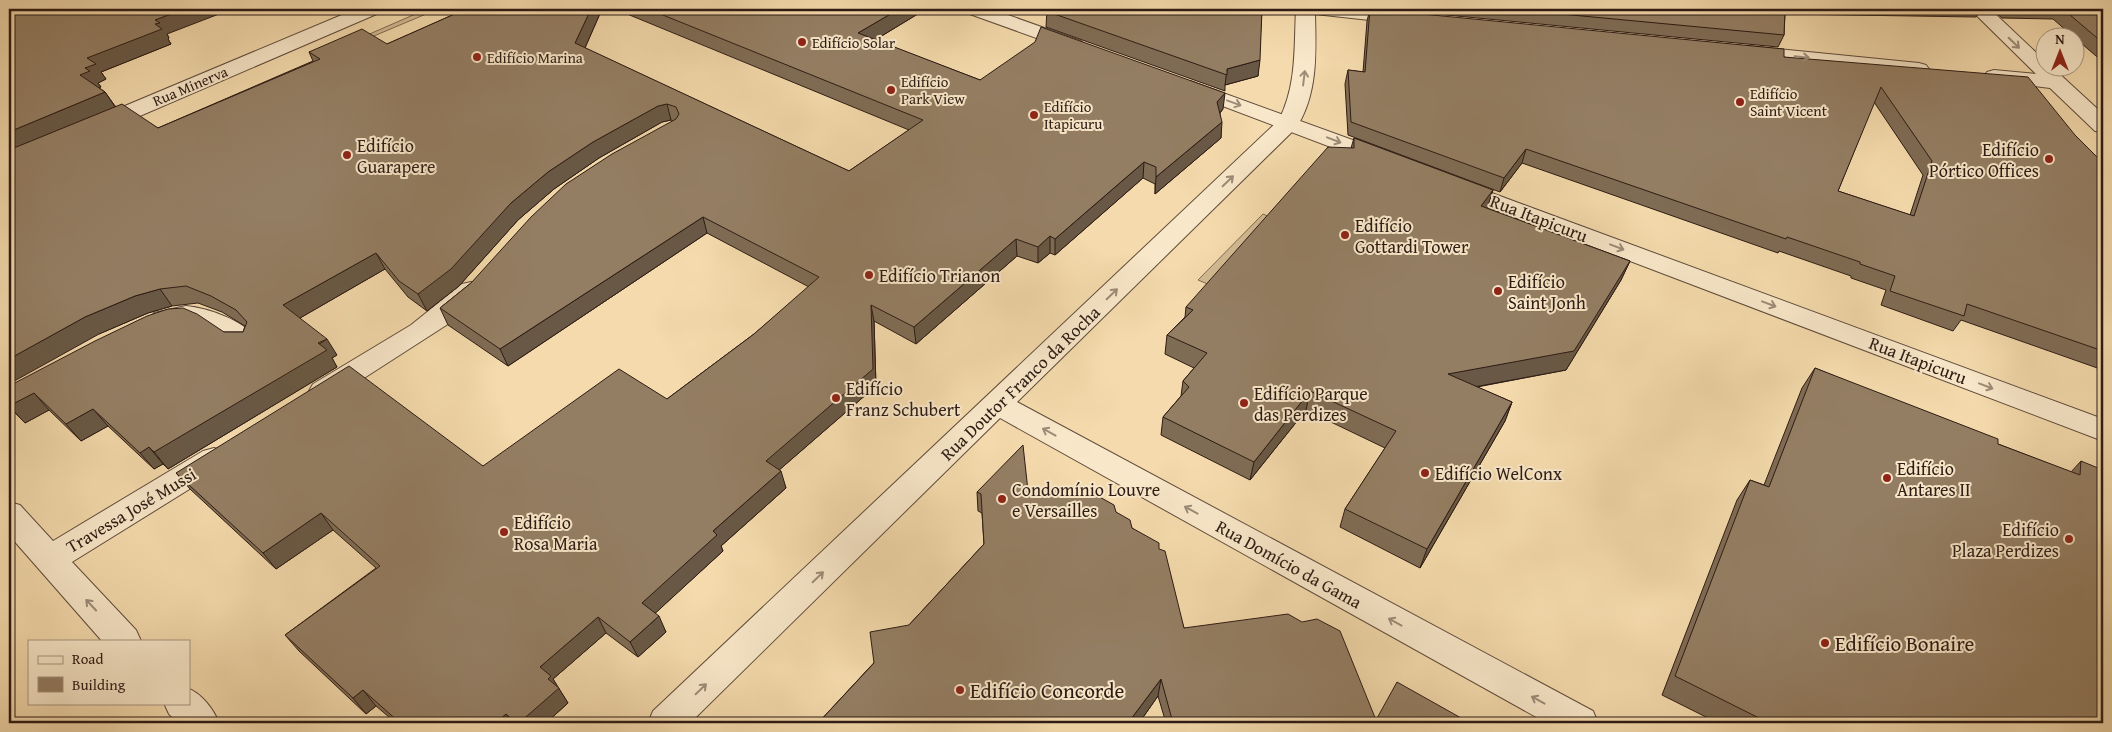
<svg xmlns="http://www.w3.org/2000/svg" width="2112" height="732" viewBox="0 0 2112 732" font-family="'Gentium Book Plus',serif">
<rect width="100%" height="100%" fill="#f4daac"/>
<filter id="stains"><feTurbulence type="fractalNoise" baseFrequency=".004" numOctaves="4"/><feColorMatrix values="0 0 0 0 .2 0 0 0 0 .09 0 0 0 0 .02 0 0 0 .5 -.17"/></filter>
<radialGradient id="worn" r=".72"><stop offset=".6" stop-color="#630" stop-opacity="0"/><stop offset="1" stop-color="#630" stop-opacity=".3"/></radialGradient>
<g fill="#d2ba92" stroke="#806a53">
<path d="M427,9H438L362,41L358,39Z"/>
<path d="M1263,214L1277,220L1217,288L1198,280Z"/>
</g>
<g fill="none" stroke-linecap="round" stroke-linejoin="round">
<g stroke="#5f4b3a" stroke-width="2">
<g id="minor">
<path d="M356,9H381L379,13L105,131L97,133L89,131L86,126L89,121Z"/>
<path d="M1296,9C1334,9 1375,5 1413,14L1416,18L1413,22L1406,24L1315,14C1316,52 1318,95 1296,128L1017,402L1593,711L1598,723H1547L1000,418L690,723H648L653,711L1279,120C1297,84 1294,48 1296,9Z"/>
<path d="M1970,9H1990L2044,60V68H2053L2103,114V132L2095,131L2050,88L1987,80L1984,76L1987,72L1994,70L2036,74Z"/>
<path d="M1748,46L1919,63L1926,65L1929,69L1926,73L1919,75L1741,56L1738,52L1741,48Z"/>
<path d="M471,282L480,284L484,290L465,311L448,324L333,398L323,401L313,398L309,391L313,384L411,325L462,284Z"/>
<path d="M186,306C208,308 246,321 257,340L254,347C231,353 217,331 196,325C182,321 168,329 154,325L150,319L154,313Z"/>
<path d="M214,448L225,451L229,459L225,467L72,562L136,630L141,641H102L9,535V502L20,505L53,541L203,451Z"/>
<path d="M189,689C202,694 214,710 219,723H178L169,714L164,703H189Z"/>
</g>
</g>
<g stroke="#5f4b3a" stroke-width="2">
<g id="tertiary">
<path d="M965,9H991L1081,41L1084,45L1081,49H1067L967,13Z"/>
<path d="M1190,81L1394,155L1397,160L1394,165L1386,167L1378,165L1183,91L1180,87L1183,83Z"/>
<path d="M1454,179L2103,419V441L1446,191L1442,186L1446,181Z"/>
</g>
</g>
<use href="#minor" fill="#f8e7c9" fill-rule="evenodd"/>
<use href="#tertiary" fill="#f8e7c9" fill-rule="evenodd"/>
</g>
<g fill="#7f6c55" stroke="#2d1b14" fill-rule="evenodd">
<path d="M9,9L167,34L169,38L168,39L171,44L101,72L106,79L98,83L101,87H98L105,92L115,106L158,128L313,61L309,52L387,44L466,9H602L585,48L849,171L909,130L615,9H926L875,40L980,80L1223,109L1220,113L1221,138L1155,194V184L1143,178L1055,255L1050,253L1038,263L1017,256L916,344L874,321L876,386L779,470L786,488L721,546L723,551L655,613L666,632L638,657L606,633L553,679L568,703L546,723H396L376,706L366,714L299,651L285,635L376,568L333,530L276,569L190,489L176,473L483,466L667,399L754,334L809,287L707,233L508,366L448,325L440,308L471,283L673,121L671,120L662,122L599,158L554,189L518,220L459,286L427,311L408,297L385,269L300,318L337,355L332,358L337,367L168,469L163,464L154,469L108,426L81,441L49,410L25,423L9,407V386L224,332H243L245,326L222,312L198,303L172,306L148,313L99,334Z"/>
<path d="M1044,9H1262L1258,76L1225,85V91L1046,27L1047,10Z"/>
<path d="M1370,9L1784,57L2075,135L2103,163V370L1961,320L1953,331L1881,305L1886,290L1851,278V276L1779,251L1778,253L1522,163L1500,192L1348,135L1345,84L1348,70L1363,72L1367,21ZM1874,102L1923,175L1910,215L1838,191Z"/>
<path d="M1384,9H1981L1976,17L1785,14L1784,35L1778,47Z"/>
<path d="M1992,9H2103V62L2053,19L2002,18Z"/>
<path d="M1354,138L1493,190L1487,208L1630,261L1621,280L1566,370L1477,387L1512,402L1505,421L1420,568L1340,527L1345,509L1385,448L1306,410L1250,480L1161,435L1163,417L1181,396L1183,381L1194,368L1165,354L1167,335L1185,317L1186,307L1351,148Z"/>
<path d="M1815,368L1998,444L2071,472L2081,461L2103,723H1718L1662,695L1737,500L1750,480L1764,485L1802,388Z"/>
<path d="M1028,491L1116,512L1132,528L1159,549L1184,628L1376,720L1470,723H1166L1158,696L1139,723H818L984,544L982,513L978,511L977,492Z"/>
</g>
<g fill="#685845" stroke="#2d1b14">
<path d="M184,9H232L167,34L169,38L168,39L171,44L101,72L106,79L98,83L101,87L91,91L80,75L85,68L87,58L155,24V20Z"/>
<path d="M591,9H602L580,59L575,43Z"/>
<path d="M899,9H926L860,49L858,33Z"/>
<path d="M1260,60L1258,76L1225,85L1227,69Z"/>
<path d="M105,92L116,108L9,153V132Z"/>
<path d="M1225,93L1223,109L1215,118L1217,102Z"/>
<path d="M667,104L671,120L662,122L599,158L554,189L518,220L459,286L427,311L418,294L511,203L548,172L593,142L658,106Z"/>
<path d="M1222,122L1221,138L1155,194L1156,177Z"/>
<path d="M1526,149L1522,163L1500,192L1504,178Z"/>
<path d="M1144,162L1143,178L1055,255V239Z"/>
<path d="M1493,190L1487,209L1481,206Z"/>
<path d="M703,217L707,233L508,366L500,349Z"/>
<path d="M1050,236V253L1038,263V247Z"/>
<path d="M1016,239L1017,256L916,344L914,327Z"/>
<path d="M376,253L385,269L293,322L283,305Z"/>
<path d="M1630,261L1621,280L1566,370L1442,393L1448,374Z"/>
<path d="M160,289L172,306L148,313L99,334L9,384V359L85,317L135,296Z"/>
<path d="M871,305L874,321L876,386L770,478L766,461Z"/>
<path d="M327,339L337,355L332,358L337,367L168,469L154,452Z"/>
<path d="M1310,391L1306,410L1250,480L1254,462Z"/>
<path d="M34,393L49,410L25,423L9,406Z"/>
<path d="M1512,402L1505,421L1420,568L1427,549Z"/>
<path d="M93,409L108,426L81,441L66,424Z"/>
<path d="M149,447L163,464L154,469L140,453Z"/>
<path d="M781,471L786,488L721,546L723,551L649,619L642,603L713,531Z"/>
<path d="M321,513L333,530L276,569L263,553Z"/>
<path d="M659,616L666,632L638,657L630,642Z"/>
<path d="M598,617L606,633L553,679L568,703L546,723H519L540,667Z"/>
<path d="M1161,679L1158,696L1139,723H1128Z"/>
<path d="M363,690L376,706L366,714L353,698Z"/>
<path d="M506,714L512,723H495Z"/>
</g>
<g fill="#947e63" stroke="#2d1b14" fill-rule="evenodd">
<path d="M9,9H184L155,20L160,23L155,24L162,29L87,58L96,64L85,68L90,71L80,75L105,92L9,132Z"/>
<path d="M466,9H591L575,43L849,171L923,120L648,9H899L858,33L980,80L1035,42L1041,27L1225,93L1217,102L1222,122L1156,177V167L1144,162L1055,239L1050,236L1038,247L1016,239L914,327L871,305L873,369L766,461L781,471L713,531L717,535L642,603L659,616L630,642L598,617L540,667L551,676L548,679L559,688L519,723H516L506,714L495,723H430L428,721L426,723H400L363,690L353,698L285,635L380,566L321,513L263,553L176,473L349,366L483,466L619,369L667,399L754,334L819,277L703,217L500,349L440,308L471,283L531,217L566,184L612,154L676,119L679,114L676,107L667,104L658,106L593,142L548,172L511,203L451,269L418,294L399,281L376,253L283,305L327,339L318,343L327,350L154,452L149,447L140,453L93,409L66,424L34,393L9,406V386L95,341L147,316L168,309L183,308L197,314L224,332H243L247,322L236,310L211,296L186,286L160,289L135,296L85,317L9,359V150L122,104L158,128L320,59L309,52L362,29L387,44Z"/>
<path d="M1047,9H1262L1260,60L1227,69V75L1046,11Z"/>
<path d="M1370,9L1784,49V57L2028,77L2075,135L2103,163V351L1967,304L1964,316L1890,291L1895,276L1860,264V262L1787,237L1786,239L1526,149L1504,178L1351,122L1348,70L1365,72ZM1881,87L1932,161L1914,216L1838,191Z"/>
<path d="M1508,9H1785L1784,35Z"/>
<path d="M2063,9H2103V43Z"/>
<path d="M1354,138L1493,190L1481,206L1630,261L1574,351L1448,374L1512,402L1427,549L1345,509L1396,431L1310,391L1254,462L1163,417L1189,387L1183,381L1207,353L1167,335L1193,310L1186,307L1328,147L1354,148Z"/>
<path d="M1815,368L1998,439V444L2080,475L2081,461L2103,470V723H1769L1675,676L1750,480L1769,487Z"/>
<path d="M1023,445L1028,491L1080,486L1114,505L1116,512L1130,520L1132,528L1159,543V549L1165,551L1184,628L1288,614L1302,622L1317,619L1340,631L1376,720L1397,682L1470,723H1173L1161,679L1128,723H818L874,663L870,632L909,625L984,544L981,494L977,492Z"/>
</g>
<defs><path id="oneway-shaft" d="M-6 0H5M1.5-3L5.5 0L1.5 3" fill="none" stroke-width="1.6" stroke-linecap="round" stroke-linejoin="round" transform="scale(1.25)"/></defs>
<g stroke="#9d8b78">
<use href="#oneway-shaft" transform="translate(2014 43) rotate(44)"/>
<use href="#oneway-shaft" transform="translate(1802 57) rotate(6)"/>
<use href="#oneway-shaft" transform="translate(1304 78) rotate(-83)"/>
<use href="#oneway-shaft" transform="translate(1234 103) rotate(20)"/>
<use href="#oneway-shaft" transform="translate(1334 140) rotate(21)"/>
<use href="#oneway-shaft" transform="translate(1228 181) rotate(-44)"/>
<use href="#oneway-shaft" transform="translate(1617 247) rotate(21)"/>
<use href="#oneway-shaft" transform="translate(1112 294) rotate(-44)"/>
<use href="#oneway-shaft" transform="translate(1769 304) rotate(21)"/>
<use href="#oneway-shaft" transform="translate(1986 386) rotate(21)"/>
<use href="#oneway-shaft" transform="translate(1049 432) rotate(-151)"/>
<use href="#oneway-shaft" transform="translate(1191 510) rotate(-151)"/>
<use href="#oneway-shaft" transform="translate(818 577) rotate(-44)"/>
<use href="#oneway-shaft" transform="translate(91 605) rotate(-133)"/>
<use href="#oneway-shaft" transform="translate(1395 622) rotate(-151)"/>
<use href="#oneway-shaft" transform="translate(701 689) rotate(-44)"/>
<use href="#oneway-shaft" transform="translate(1538 700) rotate(-151)"/>
</g>
<g fill="#8f2418" stroke="#f8e7c9" stroke-width="2">
<circle cx="802" cy="42" r="5"/>
<circle cx="477" cy="57" r="5"/>
<circle cx="891" cy="90" r="5"/>
<circle cx="1740" cy="102" r="5"/>
<circle cx="1034" cy="115" r="5"/>
<circle cx="347" cy="155" r="5"/>
<circle cx="2049" cy="159" r="5"/>
<circle cx="1345" cy="235" r="5"/>
<circle cx="869" cy="275" r="5"/>
<circle cx="1498" cy="291" r="5"/>
<circle cx="836" cy="398" r="5"/>
<circle cx="1244" cy="403" r="5"/>
<circle cx="1425" cy="473" r="5"/>
<circle cx="1887" cy="478" r="5"/>
<circle cx="1002" cy="499" r="5"/>
<circle cx="504" cy="532" r="5"/>
<circle cx="2069" cy="539" r="5"/>
<circle cx="1825" cy="643" r="5"/>
<circle cx="960" cy="690" r="5"/>
</g>
<g text-anchor="middle" dominant-baseline="central" stroke-width="4" stroke-linejoin="round" paint-order="stroke">
<g font-size="15" fill="#2d1b14" stroke="#f8e7c9" text-anchor="start">
<text x="812" y="42">Edifício Solar</text>
<text x="487" y="57">Edifício Marina</text>
<text x="901" y="81">Edifício<tspan x="901" dy="17">Park View</tspan></text>
<text x="1750" y="93">Edifício<tspan x="1750" dy="17">Saint Vicent</tspan></text>
<text x="1044" y="106">Edifício<tspan x="1044" dy="17">Itapicuru</tspan></text>
</g>
<g font-size="15" fill="#2d1b14" stroke="#f8e7c9">
<text transform="translate(190 86) rotate(-23)">Rua Minerva</text>
</g>
<g font-size="18" fill="#2d1b14" stroke="#f8e7c9" text-anchor="start">
<text x="357" y="145">Edifício<tspan x="357" dy="21">Guarapere</tspan></text>
<text x="2039" y="149" text-anchor="end">Edifício<tspan x="2039" dy="21">Pórtico Offices</tspan></text>
<text x="1355" y="225">Edifício<tspan x="1355" dy="21">Gottardi Tower</tspan></text>
<text x="879" y="275">Edifício Trianon</text>
<text x="1508" y="281">Edifício<tspan x="1508" dy="21">Saint Jonh</tspan></text>
<text x="846" y="388">Edifício<tspan x="846" dy="21">Franz Schubert</tspan></text>
<text x="1254" y="393">Edifício Parque<tspan x="1254" dy="21">das Perdizes</tspan></text>
<text x="1897" y="468">Edifício<tspan x="1897" dy="21">Antares II</tspan></text>
<text x="1435" y="473">Edifício WelConx</text>
<text x="1012" y="489">Condomínio Louvre<tspan x="1012" dy="21">e Versailles</tspan></text>
<text x="514" y="522">Edifício<tspan x="514" dy="21">Rosa Maria</tspan></text>
<text x="2059" y="529" text-anchor="end">Edifício<tspan x="2059" dy="21">Plaza Perdizes</tspan></text>
</g>
<g font-size="18" fill="#2d1b14" stroke="#f8e7c9">
<text transform="translate(1539 218) rotate(21)">Rua Itapicuru</text>
<text transform="translate(1918 360) rotate(21)">Rua Itapicuru</text>
<text transform="translate(1020 383) rotate(-44)">Rua Doutor Franco da Rocha</text>
<text transform="translate(131 510) rotate(-31)">Travessa José Mussi</text>
<text transform="translate(1289 564) rotate(29)">Rua Domício da Gama</text>
</g>
<g font-size="21" fill="#2d1b14" stroke="#f8e7c9" text-anchor="start">
<text x="1835" y="643">Edifício Bonaire</text>
<text x="970" y="690">Edifício Concorde</text>
</g>
</g>
<rect width="2112" height="732" fill="none" stroke="#f4daac" stroke-width="30"/>
<rect x="10" y="10" width="2092" height="712" fill="none" stroke="#2d1b14" stroke-width="2.5"/>
<rect x="15" y="15" width="2082" height="702" fill="none" stroke="#2d1b14"/>
<rect x="28" y="640" width="162" height="65" fill="#f8e7c9" stroke="#a79581"/>
<rect x="38" y="656" width="25" height="8" fill="#f8e7c9" stroke="#a79581"/>
<text x="72" y="664" font-size="15" fill="#2d1b14">Road</text>
<rect x="38" y="677" width="25" height="15" fill="#947e63" stroke="#a79581"/>
<text x="72" y="690" font-size="15" fill="#2d1b14">Building</text>
<g transform="translate(2060 52)"><circle r="24" fill="#f8e7c9" stroke="#a79581"/>
<path d="M0-4L9 19L0 12L-9 19Z" fill="#8f2418"/>
<text y="-8" font-size="14" font-weight="bold" text-anchor="middle" fill="#2d1b14">N</text>
</g>
<rect width="100%" height="100%" filter="url(#stains)"/>
<rect width="100%" height="100%" fill="url(#worn)"/>
</svg>
